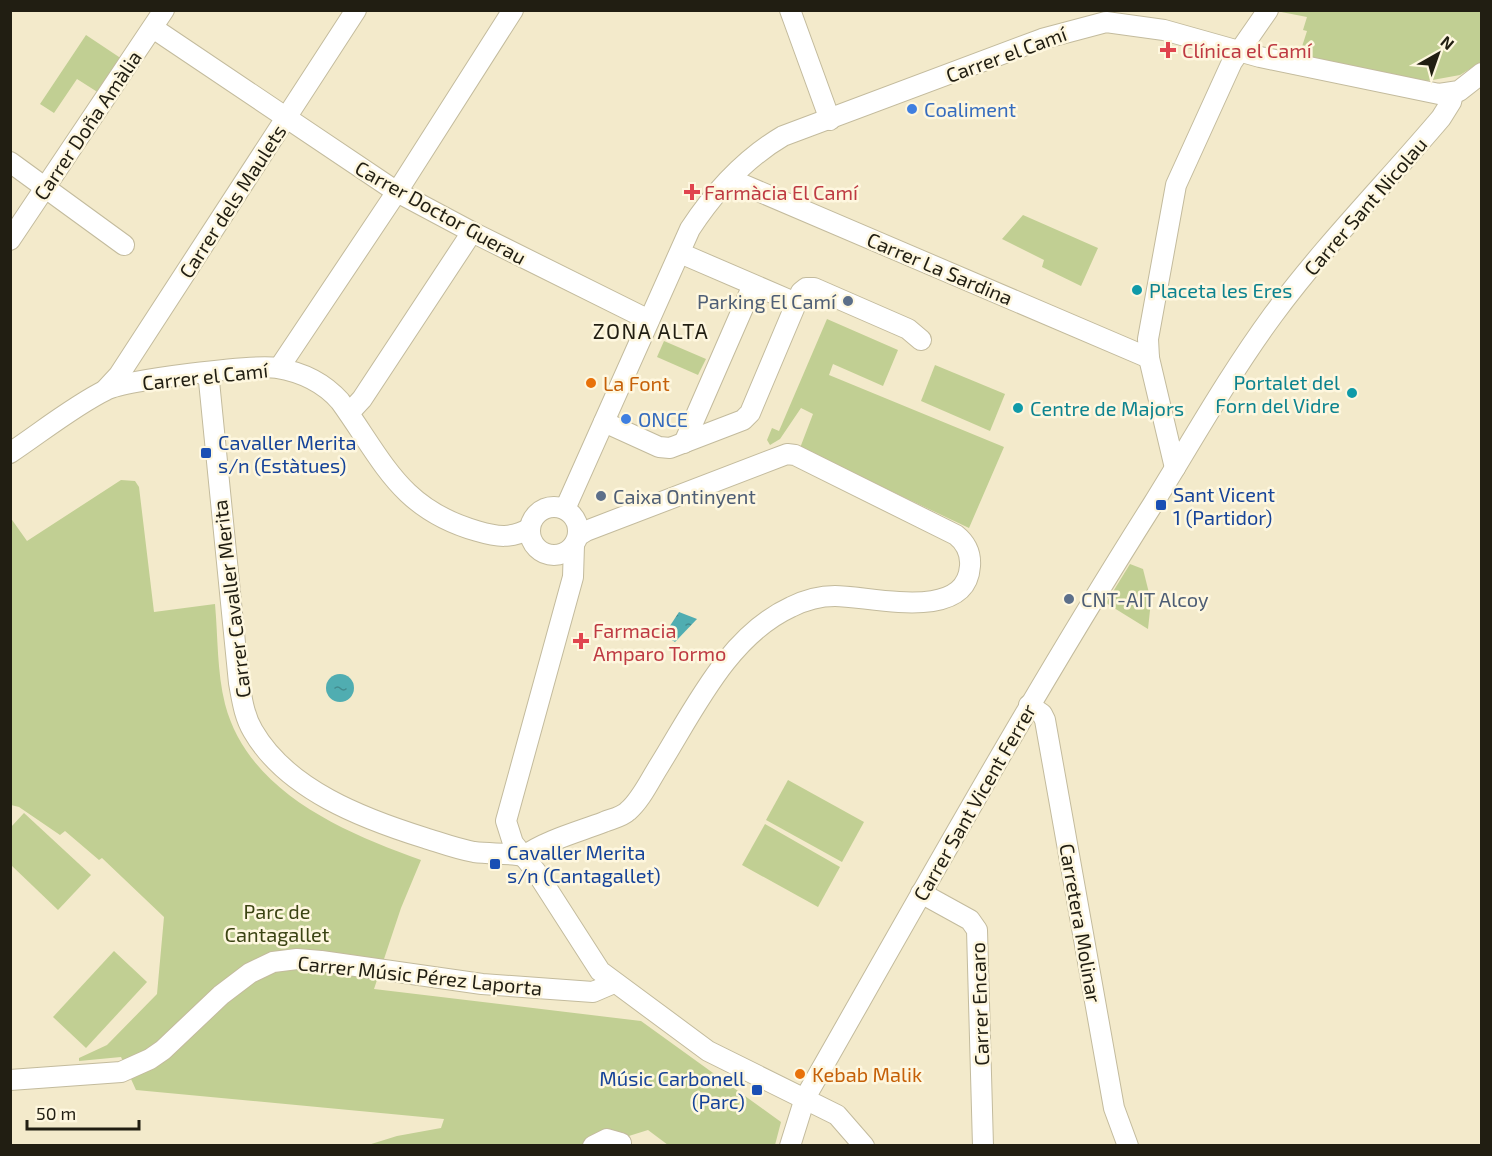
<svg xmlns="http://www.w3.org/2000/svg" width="1492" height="1156" viewBox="0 0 1492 1156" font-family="'Exo 2',sans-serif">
<defs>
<pattern id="water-ripples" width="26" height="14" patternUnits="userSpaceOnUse" patternTransform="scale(1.5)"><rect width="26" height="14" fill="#50adb1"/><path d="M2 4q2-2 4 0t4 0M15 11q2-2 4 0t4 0" fill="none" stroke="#428c8f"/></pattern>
</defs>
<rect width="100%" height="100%" fill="#f3eacb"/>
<g fill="#c1cf93">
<path d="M1276,11H1481V62L1460,75L1427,81L1299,56L1307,31L1303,30L1307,17Z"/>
<path d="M86,35L122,59L99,93L77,79L54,113L40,104Z"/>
<path d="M1023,215L1098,248L1081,286L1042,267L1044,260L1002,239Z"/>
<path d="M827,319L898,350L883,386L833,364L829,375L1004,447L969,528L800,448L813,414L801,408L780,439L770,445L767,440L772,428L779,431Z"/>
<path d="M664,341L706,359L698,375L657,357Z"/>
<path d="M935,365L1005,394L990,431L921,401Z"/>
<path d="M121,480L135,481L139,487L154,612L215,604C218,637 217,672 225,704C248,792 343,832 421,860L401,908L374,989L641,1021L781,1122L775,1145H668L648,1130L600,1145H368L397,1136L441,1128L444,1119L136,1090L121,1057L79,1061V1058L107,1045L157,994L164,917L102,858L99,860L65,831L60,835L19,807L11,805L10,517L27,541Z"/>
<path d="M1130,564L1143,569L1151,601L1148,629L1106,603Z"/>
<path d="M788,780L864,822L842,862L766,820Z"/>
<path d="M24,813L91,875L58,910L11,865V827Z"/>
<path d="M765,824L840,867L818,907L742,865Z"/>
<path d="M114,951L147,982L86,1048L53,1017Z"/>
</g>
<g fill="url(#water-ripples)">
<path d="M679,612L697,619L675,642L664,635Z"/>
<circle cx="340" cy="688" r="14"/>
</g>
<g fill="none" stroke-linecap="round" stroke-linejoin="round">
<g stroke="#c3bb9d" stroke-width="22">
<g id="minor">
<path d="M790,10L830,120"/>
<path d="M153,28L397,192L472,232L649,320"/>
<path d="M10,162L124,245"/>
<path d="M730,179L1149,358"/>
<path d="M10,240L164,10"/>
<path d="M680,253L796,303"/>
<path d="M279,368L404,181L513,10"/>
<path d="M204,373L209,381L239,683C242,699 244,716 253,731C287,790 364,819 425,838C441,843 457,849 474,852C491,854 508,853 524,856"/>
<path d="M106,389L119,375L356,10"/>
<path d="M349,413L362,399L472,232"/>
<path d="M604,422L659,447L670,448L743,420L750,413L801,292L806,288H814L908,329L921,340"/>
<path d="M684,443L753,285"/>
<path d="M10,453C40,433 75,405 106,390C125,380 255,364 277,368C301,372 324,383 340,401C384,462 400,509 477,531C497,537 512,539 530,528"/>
<path d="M1175,468L1149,358L1148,339L1176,185L1232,62L1268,10"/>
<circle cx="554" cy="531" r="24"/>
<path d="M565,509L690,229C715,191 744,159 783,136L1042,39L1106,22L1164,30L1260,57L1439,94L1459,91L1482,73"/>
<path d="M574,545L573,577L506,821L513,843L537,873L600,971L708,1051L837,1115L864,1146"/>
<path d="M1029,705L1042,714L1045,720L1114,1108L1128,1146"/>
<path d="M524,856C547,840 578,832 604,822C611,819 622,817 628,811C641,800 650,780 659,766C694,710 728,636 791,607C805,600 820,596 835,596C871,596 966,623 970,566C971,553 966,543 956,535L795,455L787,454L586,531L578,536"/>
<path d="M921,893L970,920L977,930L983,1146"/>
<path d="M10,1080L121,1072L150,1059L163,1050L221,995L250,973L273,962L297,959L321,961L482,984L593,992L614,983"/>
<path d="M593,1146L607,1139L621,1143"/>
<path d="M790,1146L805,1098C919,898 1030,698 1153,504C1192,441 1229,375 1273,315C1324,246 1385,184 1441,118L1451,102L1453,94"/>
</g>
</g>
<use href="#minor" stroke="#fff" stroke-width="20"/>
</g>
<g fill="#e0444e" stroke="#fef7df" stroke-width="2">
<path d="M1165 41h6v6h6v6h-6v6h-6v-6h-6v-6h6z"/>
<path d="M689 183h6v6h6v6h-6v6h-6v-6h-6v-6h6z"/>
<path d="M578 632h6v6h6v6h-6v6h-6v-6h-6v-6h6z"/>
</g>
<g fill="#3f7fe0" stroke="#fef7df" stroke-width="2">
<circle cx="912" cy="109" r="6"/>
<circle cx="626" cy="419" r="6"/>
</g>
<g fill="#0f9aa8" stroke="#fef7df" stroke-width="2">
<circle cx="1137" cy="290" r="6"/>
<circle cx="1352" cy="393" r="6"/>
<circle cx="1018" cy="408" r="6"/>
</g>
<g fill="#5c6f8a" stroke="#fef7df" stroke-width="2">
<circle cx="848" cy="301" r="6"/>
<circle cx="601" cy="496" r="6"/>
<circle cx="1069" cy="599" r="6"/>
</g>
<g fill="#e8710a" stroke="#fef7df" stroke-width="2">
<circle cx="591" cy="383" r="6"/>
<circle cx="800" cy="1074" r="6"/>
</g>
<g fill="#1a4fb4" stroke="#fef7df" stroke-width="2">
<rect x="200" y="447" width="12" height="12" rx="3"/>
<rect x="1155" y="499" width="12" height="12" rx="3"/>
<rect x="489" y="858" width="12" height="12" rx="3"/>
<rect x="751" y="1084" width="12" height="12" rx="3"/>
</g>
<g text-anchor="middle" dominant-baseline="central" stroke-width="5" stroke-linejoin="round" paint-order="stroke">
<g font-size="20" fill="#be3a42" stroke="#fef7df" text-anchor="start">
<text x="1182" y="50">Clínica el Camí</text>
<text x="704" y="192">Farmàcia El Camí</text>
<text x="593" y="630">Farmacia<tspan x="593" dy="23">Amparo Tormo</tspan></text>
</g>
<g font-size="20" fill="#211e12" stroke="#fef7df">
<text transform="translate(1006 54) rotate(-20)">Carrer el Camí</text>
<text transform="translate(87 125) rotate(-56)">Carrer Doña Amàlia</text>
<text transform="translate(232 201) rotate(-57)">Carrer dels Maulets</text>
<text transform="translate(1365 206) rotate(-49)">Carrer Sant Nicolau</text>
<text transform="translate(441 212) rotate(29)">Carrer Doctor Guerau</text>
<text transform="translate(940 268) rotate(23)">Carrer La Sardina</text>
<text transform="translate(205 376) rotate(-6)">Carrer el Camí</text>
<text transform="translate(231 599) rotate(-97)">Carrer Cavaller Merita</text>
<text transform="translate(974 802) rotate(-60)">Carrer Sant Vicent Ferrer</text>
<text transform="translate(1081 923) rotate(80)">Carretera Molinar</text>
<text transform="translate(420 975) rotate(6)">Carrer Músic Pérez Laporta</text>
<text transform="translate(979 1004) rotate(-92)">Carrer Encaro</text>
</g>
<g font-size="20" fill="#366cbe" stroke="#fef7df" text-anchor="start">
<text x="924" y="109">Coaliment</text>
<text x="638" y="419">ONCE</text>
</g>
<g font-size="20" fill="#0d838f" stroke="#fef7df" text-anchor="start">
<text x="1149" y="290">Placeta les Eres</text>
<text x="1340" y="382" text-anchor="end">Portalet del<tspan x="1340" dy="23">Forn del Vidre</tspan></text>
<text x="1030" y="408">Centre de Majors</text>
</g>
<g font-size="20" fill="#4e5e75" stroke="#fef7df" text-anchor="start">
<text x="836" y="301" text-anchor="end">Parking El Camí</text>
<text x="613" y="496">Caixa Ontinyent</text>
<text x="1081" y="599">CNT-AIT Alcoy</text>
</g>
<g font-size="20" fill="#c56008" stroke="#fef7df" text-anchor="start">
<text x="603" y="383">La Font</text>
<text x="812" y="1074">Kebab Malik</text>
</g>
<g font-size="20" fill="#164399" stroke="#fef7df" text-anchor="start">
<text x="218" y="442">Cavaller Merita<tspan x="218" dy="23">s/n (Estàtues)</tspan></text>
<text x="1173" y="494">Sant Vicent<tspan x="1173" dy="23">1 (Partidor)</tspan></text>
<text x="507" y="852">Cavaller Merita<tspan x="507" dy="23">s/n (Cantagallet)</tspan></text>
<text x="745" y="1078" text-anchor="end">Músic Carbonell<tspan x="745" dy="23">(Parc)</tspan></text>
</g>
<g font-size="20" fill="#3b4413" stroke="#fef7df">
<text x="277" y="911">Parc de<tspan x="277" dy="23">Cantagallet</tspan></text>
</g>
<g font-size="21" letter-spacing="1.5" fill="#211e12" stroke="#fef7df">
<text x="651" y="330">ZONA ALTA</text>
</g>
</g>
<rect width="1492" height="1156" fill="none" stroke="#211e12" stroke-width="24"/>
<g transform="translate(1438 54) rotate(40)" stroke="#fef7df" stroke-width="4.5" paint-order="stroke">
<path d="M0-4.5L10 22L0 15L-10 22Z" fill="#211e12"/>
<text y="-9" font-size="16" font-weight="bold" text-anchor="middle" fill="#211e12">N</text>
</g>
<path d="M27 1120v9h112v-9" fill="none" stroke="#211e12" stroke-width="3"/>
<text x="36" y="1120" font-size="18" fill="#211e12" stroke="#fef7df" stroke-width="4.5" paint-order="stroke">50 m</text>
</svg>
